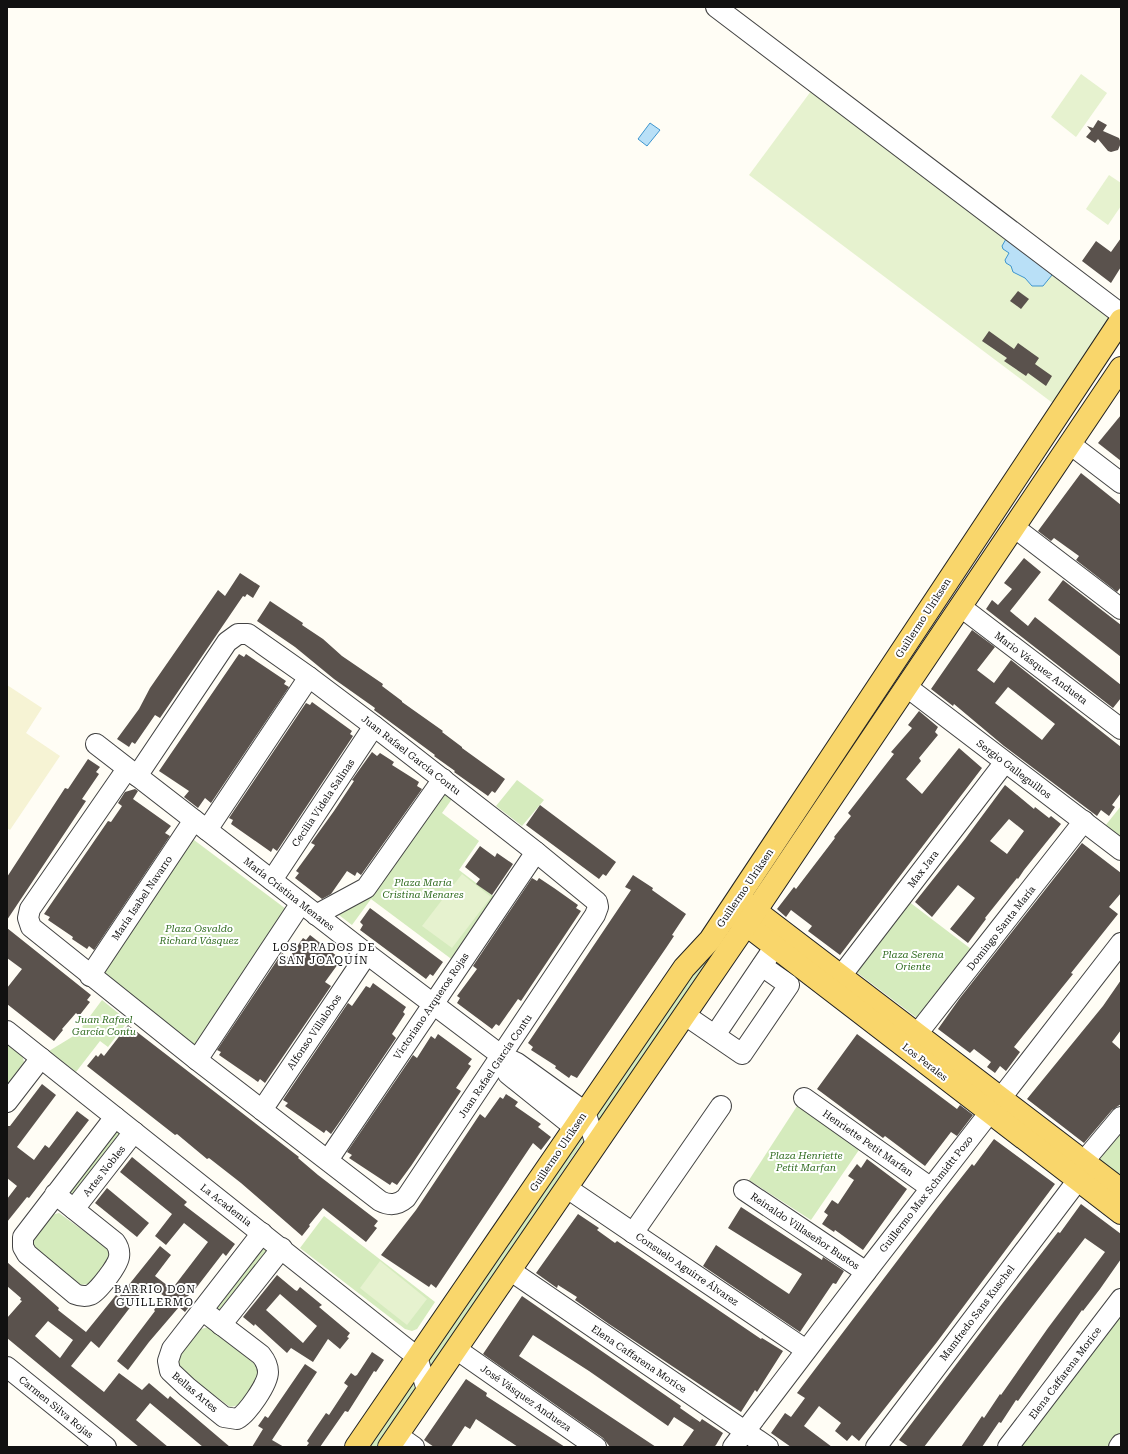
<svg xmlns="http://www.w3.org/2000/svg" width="1128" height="1454" viewBox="0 0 1128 1454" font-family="'Roboto Serif',serif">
<rect width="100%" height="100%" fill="#fffdf5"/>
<path fill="#f6f3d4" d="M7,685L42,708L26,733L60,756L10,830L7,828Z"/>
<g fill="#d5ebbd">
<path d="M517,780L544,800L522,826L496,806Z"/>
<path d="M442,792L452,799L442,813L479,841L459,870L496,898L454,961L371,899L352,925L335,912Z"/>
<path d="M1121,806V839L1105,826Z"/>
<path d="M190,837L290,912L197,1047L99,971Z"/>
<path d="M908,901L971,949L917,1018L855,971Z"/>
<path d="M734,924L599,1130L596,1111L681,985Z"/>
<path d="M102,1000L128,1021L108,1047L100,1041L76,1072L49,1051L85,1029L82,1027Z"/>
<path d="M7,1041L22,1054L25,1066L7,1088Z"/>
<path d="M799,1103L861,1147L811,1220L749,1180Z"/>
<path d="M1121,1124V1176L1094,1157Z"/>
<path d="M585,1128L587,1135L516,1242L429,1382L427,1361Z"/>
<path d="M117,1131L120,1134L119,1137L73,1193L69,1194V1190Z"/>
<path d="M59,1213L110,1250L111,1258L90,1284L78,1285L35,1249L33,1240L48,1216Z"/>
<path d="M324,1216L435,1302L417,1329L412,1331L405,1329L300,1248Z"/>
<path d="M264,1247L267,1250L266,1253L220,1309L215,1310V1305Z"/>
<path d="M1121,1315V1434L1110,1447H1020Z"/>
<path d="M208,1327L256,1365L258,1377L239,1405L230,1407L179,1369L177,1358L198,1330Z"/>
<path d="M415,1379L419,1385L376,1447H369Z"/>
</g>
<g fill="#e6f2cf">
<path d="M1081,74L1107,93L1076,137L1051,117Z"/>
<path d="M814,87L1115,314L1054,404L749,175Z"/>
<path d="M1109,175L1121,183V206L1108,225L1086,209Z"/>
<path d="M462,874L491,897L452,948L422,926Z"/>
<path d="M380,1261L427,1299L407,1325L360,1288Z"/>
</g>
<g fill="#b9e0f7" stroke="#3f96cf">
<path d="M650,123L660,130L647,146L638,139Z"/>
<path d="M1006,239L1052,267V275L1043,286H1032L1025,278L1013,272L1011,266L1006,263L1005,260L1009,253L1003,249L1002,246Z"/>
</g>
<g fill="#5a524d" fill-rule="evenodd">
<path d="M1098,120L1107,125L1103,131L1119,138L1121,143L1118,150L1111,152L1108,151L1098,139L1095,143L1086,137L1091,131L1087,126L1093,128Z"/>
<path d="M1121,238V267L1111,283L1082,261L1096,241L1111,252Z"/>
<path d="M1018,291L1029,299L1021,309L1010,301Z"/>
<path d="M989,331L1014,349L1018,343L1039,358L1035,364L1052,376L1046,386L1028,373L1026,376L1004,361L1007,358L982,341Z"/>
<path d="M1121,415V461L1098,443Z"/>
<path d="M1081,473L1121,505V587L1117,592L1076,560L1079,556L1054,538L1051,541L1038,531Z"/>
<path d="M1024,558L1041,572L1010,611L1028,626L1035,617L1121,685V698L1113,708L986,609L992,600L998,605L1012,589L1004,583Z"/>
<path d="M240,573L260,586L253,598L247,594L245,597L243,596L160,718L155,715L135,744L132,742L129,747L117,739L139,709L150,688L218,590L225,596Z"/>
<path d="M1063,580L1121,625V657L1048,600Z"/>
<path d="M270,601L303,623L302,625L323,639L342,656L383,684L382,686L402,701V702L443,731L442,732L462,747V748L505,779L495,793L492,791L488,796L454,772L455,771L434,756L435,755L374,710L375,708L334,679L295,647L257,621Z"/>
<path d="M972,630L995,647L977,670L994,683L1011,660L1121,747V793L1112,805L1115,807L1109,816L1101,810L1097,816L1004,746L954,704L953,706L931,689ZM1008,687L1055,724L1042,740L995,703Z"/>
<path d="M239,654L244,657L246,654L286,681L284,684L289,687L211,803L205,798L198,808L184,797L189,791L159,771Z"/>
<path d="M312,702L352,731L350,734L353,736L277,851L273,848L271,852L231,824L233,820L229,818L306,703L310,705Z"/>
<path d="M919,711L938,727L935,732L938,735L919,758L921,761L906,779L922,794L959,748L982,768L840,955L808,931L812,926L791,910L786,917L777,909L794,887L796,889L835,838L834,837L851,816L848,813L894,754L891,752L912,728L908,725Z"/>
<path d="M372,752L377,756L380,753L394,762L392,765L419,782L417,786L422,789L361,875L357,872L355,876L347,871L331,894L322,899L295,878L299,873L296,871L315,845L311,843L334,811L354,781L352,780Z"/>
<path d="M88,759L100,767L96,772L99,774L82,799L86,801L7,920V877L65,788L68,789Z"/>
<path d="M1005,785L1034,809L1035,807L1049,818L1051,816L1061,824L1024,870L1018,879L1017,878L985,918L986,919L968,943L950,929L975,898L958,885L932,917L915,902L965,839ZM1009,819L1024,831L1007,854L990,841Z"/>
<path d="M135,789L138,791L133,799L171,826L165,833L170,836L94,950L89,946L87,949L72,939L73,937L48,920L50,917L44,914L108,821L111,822L122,806L118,803L125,792Z"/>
<path d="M540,805L616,862L606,876L603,874L599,879L526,825Z"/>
<path d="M1082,843L1121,873V893L1109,907L1118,914L1071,973L1073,974L1014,1047L1020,1052L1006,1071L1000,1066L995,1073L987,1067L991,1062L974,1049L970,1053L938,1029L960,998Z"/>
<path d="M480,846L495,857L497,853L513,864L492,895L476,884L480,879L465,867Z"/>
<path d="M633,875L653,888L652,890L686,914L672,935L674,936L666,948L577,1078L571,1075L569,1078L555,1068L556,1066L531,1050L533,1047L528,1043L629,893L631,890L625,887Z"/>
<path d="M532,878L537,881L539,878L554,888L578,905L576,908L581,911L521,1001L518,999L499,1026L496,1024L492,1029L457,1003L460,998L457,996L477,969L473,966Z"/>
<path d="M370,908L443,962L433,976L430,974L426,979L360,930L363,925L360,922Z"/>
<path d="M7,928L91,995L87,1000L90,1002L79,1016L76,1013L62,1029L63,1030L54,1041L7,1004V988L22,969L7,958Z"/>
<path d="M310,935L338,957L335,962L338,964L325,982L331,986L265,1083L260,1079L258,1082L219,1055L221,1052L217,1050L282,953L289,958L303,938L306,940Z"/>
<path d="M1121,980V1030L1112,1042L1121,1050V1104L1112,1110L1084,1143L1027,1099L1103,1006Z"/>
<path d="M373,983L406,1007L403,1012L405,1014L392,1034L396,1038L345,1114L331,1134L326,1130L324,1133L285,1106L288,1103L283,1100L348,1003L352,1006L366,986L370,988Z"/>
<path d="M128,1025L299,1157L298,1158L318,1175L378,1221L374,1226L377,1228L366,1242L323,1208L309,1225L310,1226L302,1236L241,1183L209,1158L207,1159L177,1134L175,1135L87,1066L96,1055L98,1057L101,1053L104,1056Z"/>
<path d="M438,1034L472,1059L468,1064L471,1066L456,1088L461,1091L411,1166L397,1185L392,1182L390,1185L349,1158L352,1155L347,1152L413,1055L417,1058L431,1036L435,1039Z"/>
<path d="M857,1034L957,1109L960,1105L973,1115L957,1136L951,1132L925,1166L885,1136L883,1138L817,1089Z"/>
<path d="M42,1084L56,1095L17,1147L34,1160L45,1145L49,1148L77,1111L89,1120L29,1198L27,1197L7,1222V1199L17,1186L7,1178V1126H10Z"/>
<path d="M506,1094L518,1102L515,1106L541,1124L538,1127L551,1137L541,1150L533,1143L436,1288L431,1284L429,1287L381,1255L416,1210L480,1114L485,1118L500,1097L503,1099Z"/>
<path d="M994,1139L1055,1184L937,1342L859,1441L852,1435L847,1441L835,1431L841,1423L819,1406L804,1426L832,1447H791L771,1433L785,1413L791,1417L805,1398L797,1393L938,1207L972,1164L974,1166Z"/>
<path d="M132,1157L187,1202L184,1205L235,1244L226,1256L223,1253L193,1292L192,1291L185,1300L191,1304L185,1312L179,1307L149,1342L128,1370L117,1361L155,1311L154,1310L164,1296L148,1284L99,1348L91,1341L71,1366L104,1392L119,1373L142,1390L149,1383L168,1399L170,1396L230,1447H203L150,1403L136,1420L168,1447H139L7,1338V1318L22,1301L20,1300L21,1298L7,1286V1262L59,1308L58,1310L86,1332L116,1295L119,1297L160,1246L171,1255L155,1276L172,1289L208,1242L184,1223L166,1245L155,1236L172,1214L120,1172ZM48,1321L73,1340L60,1358L35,1336Z"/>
<path d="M867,1159L907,1189L863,1250L835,1230L834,1232L822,1224L828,1215L824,1212L832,1200L838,1204L854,1180L848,1176L857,1164L861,1168Z"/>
<path d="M107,1188L149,1223L137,1237L95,1203Z"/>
<path d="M1081,1204L1121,1234V1259L1100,1289L1083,1311L1082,1310L1018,1401L1016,1400L1001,1423L999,1422L982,1447H961L982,1416L984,1418L1000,1394L1001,1395L1048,1328L1105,1252L1085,1238L924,1447H909L899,1440L1002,1304L1058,1232L1060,1233Z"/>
<path d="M741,1207L822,1260L823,1257L844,1271L836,1284L833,1283L800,1332L703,1266L716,1245L789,1294L802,1274L728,1228Z"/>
<path d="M578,1214L599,1228L597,1230L615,1243L617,1241L761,1339L762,1338L783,1351L757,1392L755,1390L741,1412L609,1324L575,1300L577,1297L558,1285L557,1288L536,1273Z"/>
<path d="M277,1275L295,1290L297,1291L300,1287L322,1305L319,1307L350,1333L347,1337L349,1338L340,1349L328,1339L313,1362L291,1348L287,1353L255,1324L254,1326L243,1317ZM280,1294L317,1326L303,1343L266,1310Z"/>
<path d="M522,1296L681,1406L680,1408L700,1422L702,1419L723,1433L716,1445L714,1447H682L694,1430L674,1417L668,1426L589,1371L533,1335L519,1356L656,1447H610L603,1438L483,1354Z"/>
<path d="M372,1352L384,1360L376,1372L374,1371L348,1412L345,1411L320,1447H306L309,1443L307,1441L315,1429L326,1413L329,1415L348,1386L344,1383L351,1373L355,1376L357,1375Z"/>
<path d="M305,1364L317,1372L272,1440L284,1447H252L263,1429L258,1426L265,1416L268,1418Z"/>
<path d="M466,1379L487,1393L486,1396L565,1447H518L476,1419L470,1429L465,1426L451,1447H434L424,1440Z"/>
</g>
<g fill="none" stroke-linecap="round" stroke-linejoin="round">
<g stroke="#444" stroke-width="22">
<g id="minor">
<path d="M716,7L1121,314"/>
<path d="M1070,444L1121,483"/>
<path d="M1015,528L1121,609"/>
<path d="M961,607L1121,729"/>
<path d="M907,687L1121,850"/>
<path d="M96,744L367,954L502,1056L517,1063L585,1112L596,1144"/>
<path d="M127,769L30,909L28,918L31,927L197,1060L380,1201C390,1206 398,1205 406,1198L595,915L598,907L597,902L536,852L374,726L309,677L248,634H238L227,642L137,776"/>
<path d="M207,830L309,677"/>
<path d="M272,880L374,726"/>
<path d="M316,915L366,888L443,779"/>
<path d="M90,976L194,820"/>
<path d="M841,976L1005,762"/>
<path d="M685,1015L742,1054L789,985L762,966"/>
<path d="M7,1031L417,1357L427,1390"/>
<path d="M917,1034L1084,821"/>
<path d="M715,1035L769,955"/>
<path d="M502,1056L508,1074L574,1127"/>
<path d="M197,1060L301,903"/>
<path d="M804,1098L931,1188"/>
<path d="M7,1102L41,1058"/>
<path d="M262,1110L367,954"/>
<path d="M328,1160L536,852"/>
<path d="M1084,1161L1121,1117"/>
<path d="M567,1188L806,1350"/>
<path d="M744,1190L866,1272"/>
<path d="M55,1194L115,1242C118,1246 120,1251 119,1257C118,1265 98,1292 90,1295C85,1297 80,1296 75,1294L27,1254L23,1247V1237L115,1117"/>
<path d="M74,1209L134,1132"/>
<path d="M633,1233L721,1106"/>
<path d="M511,1271L768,1447"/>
<path d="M202,1310L261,1355C265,1360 268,1366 268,1372C268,1384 247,1414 237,1419L224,1417L187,1387L170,1371L168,1361L172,1349L262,1233"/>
<path d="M221,1325L282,1248"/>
<path d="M456,1349L596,1447"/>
<path d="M7,1367L106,1447"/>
<path d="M397,1435L414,1447"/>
<path d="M733,1447L866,1272L1121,943"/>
<path d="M876,1447L1078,1180"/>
<path d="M1008,1447L1121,1299"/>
<path d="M1119,1447L1121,1444"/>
</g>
</g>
<g stroke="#222" stroke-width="24">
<g id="major">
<path d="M744,902L1121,1190"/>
<path d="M735,916L1121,1213"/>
<path d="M356,1447L684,968L710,940L1121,320"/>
<path d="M389,1447L746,925L1121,368"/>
</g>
</g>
<use href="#minor" stroke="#fff" stroke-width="20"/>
<use href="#major" stroke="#f9d66b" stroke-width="22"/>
</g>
<g text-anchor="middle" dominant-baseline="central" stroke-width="4" stroke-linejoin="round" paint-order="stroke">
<g font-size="10" fill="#111" stroke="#fff">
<text transform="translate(923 618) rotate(-57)">Guillermo Ulriksen</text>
<text transform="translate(1041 668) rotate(37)">Mario Vásquez Andueta</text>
<text transform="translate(411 755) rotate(38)">Juan Rafael García Contu</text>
<text transform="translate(1014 769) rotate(37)">Sergio Galleguillos</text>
<text transform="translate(323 803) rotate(-56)">Cecilia Videla Salinas</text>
<text transform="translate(923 869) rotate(-53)">Max Jara</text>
<text transform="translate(745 888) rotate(-56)">Guillermo Ulriksen</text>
<text transform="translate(289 894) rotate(38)">María Cristina Menares</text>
<text transform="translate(142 898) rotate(-56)">María Isabel Navarro</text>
<text transform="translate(1001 928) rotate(-52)">Domingo Santa María</text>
<text transform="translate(431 1006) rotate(-56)">Victoriano Arqueros Rojas</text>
<text transform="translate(314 1032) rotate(-56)">Alfonso Villalobos</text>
<text transform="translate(925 1062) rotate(38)">Los Perales</text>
<text transform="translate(495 1066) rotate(-56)">Juan Rafael García Contu</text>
<text transform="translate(868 1143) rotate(35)">Henriette Petit Marfan</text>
<text transform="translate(558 1152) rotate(-56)">Guillermo Ulriksen</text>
<text transform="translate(104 1171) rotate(-52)">Artes Nobles</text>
<text transform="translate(926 1194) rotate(-52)">Guillermo Max Schmidtt Pozo</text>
<text transform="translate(226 1205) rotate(38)">La Academia</text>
<text transform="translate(805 1231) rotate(34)">Reinaldo Villaseñor Bustos</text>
<text transform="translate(687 1269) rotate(34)">Consuelo Aguirre Álvarez</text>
<text transform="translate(977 1313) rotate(-53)">Mamfredo Sans Kuschel</text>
<text transform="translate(639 1359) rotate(34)">Elena Caffarena Morice</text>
<text transform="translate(1065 1373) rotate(-53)">Elena Caffarena Morice</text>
<text transform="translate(195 1392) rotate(40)">Bellas Artes</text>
<text transform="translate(526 1398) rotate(35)">José Vásquez Andueza</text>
<text transform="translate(56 1407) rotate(39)">Carmen Silva Rojas</text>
</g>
<g font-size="10" font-style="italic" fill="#2f6b1f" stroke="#fff">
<text x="423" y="882">Plaza María<tspan x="423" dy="12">Cristina Menares</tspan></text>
<text x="199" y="928">Plaza Osvaldo<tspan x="199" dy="12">Richard Vásquez</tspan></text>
<text x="913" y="954">Plaza Serena<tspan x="913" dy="12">Oriente</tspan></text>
<text x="104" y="1019">Juan Rafael<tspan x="104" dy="12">García Contu</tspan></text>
<text x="806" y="1155">Plaza Henriette<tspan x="806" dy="12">Petit Marfan</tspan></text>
</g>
<g font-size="11" letter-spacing="1" fill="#111" stroke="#fff">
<text x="324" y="947">LOS PRADOS DE<tspan x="324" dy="13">SAN JOAQUÍN</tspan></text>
<text x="155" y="1289">BARRIO DON<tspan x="155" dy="13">GUILLERMO</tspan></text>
</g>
</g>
<rect width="1128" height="1454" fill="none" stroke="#111111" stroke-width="16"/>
</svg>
